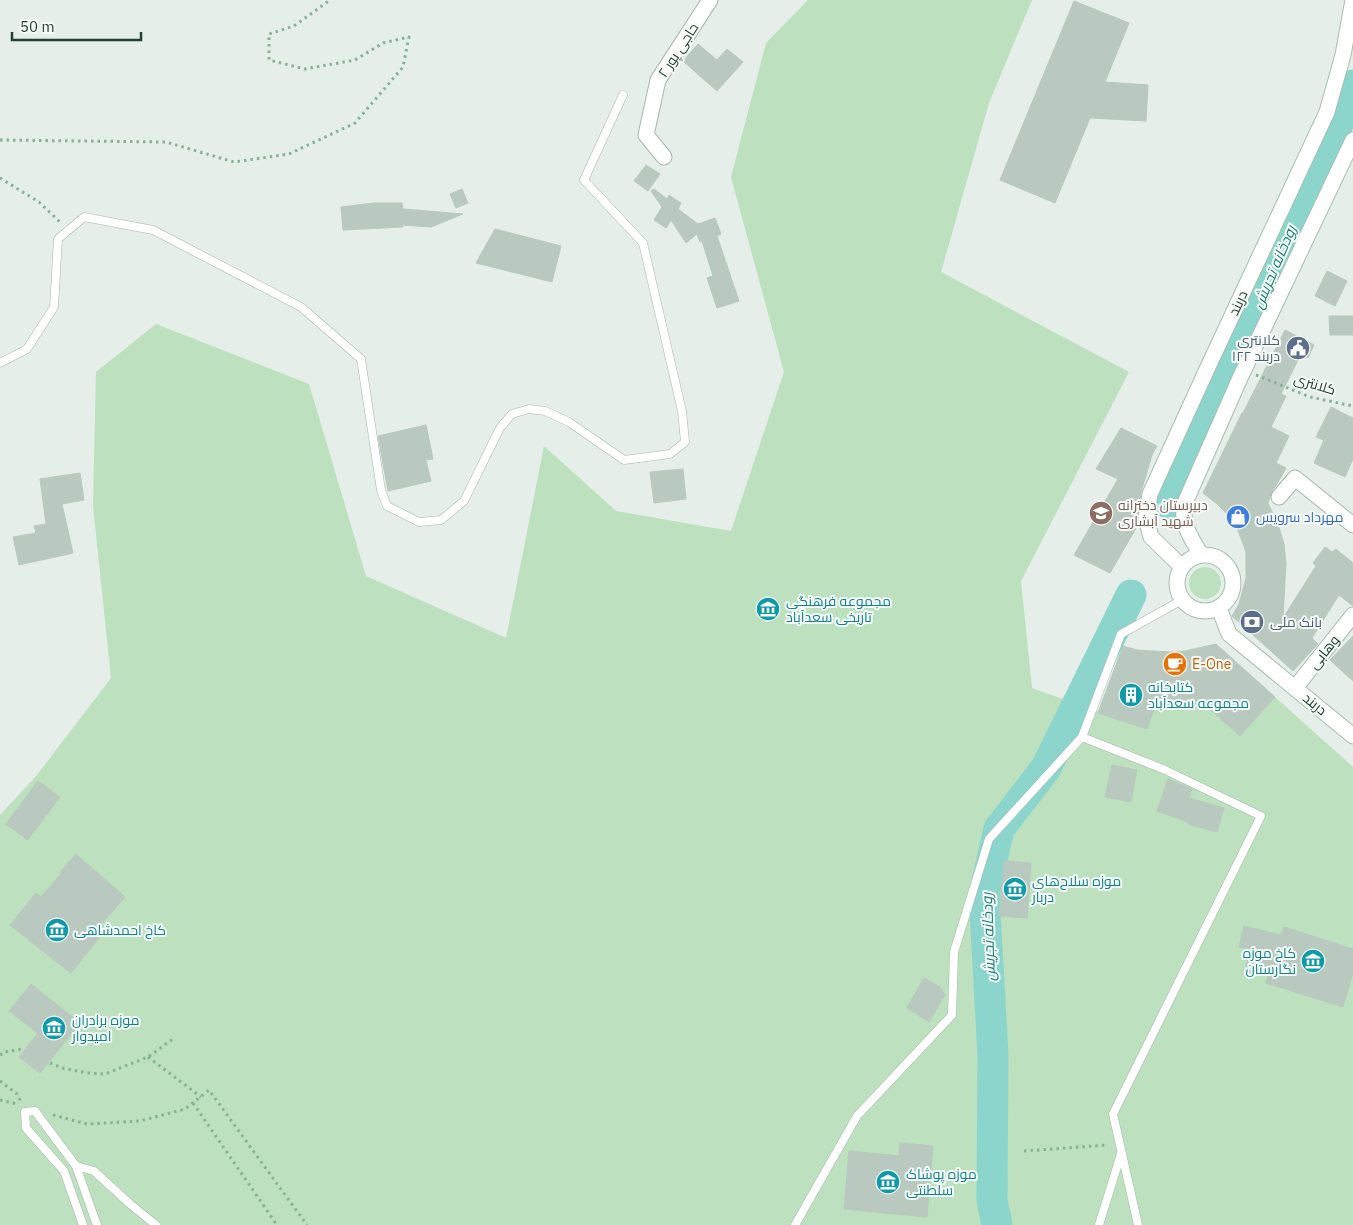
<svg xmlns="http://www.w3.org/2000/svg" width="1353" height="1225" viewBox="0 0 1353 1225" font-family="'IBM Plex Sans',Cairo,sans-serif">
<rect width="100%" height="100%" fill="#e5eee8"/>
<g fill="#bde0be">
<path d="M808,0H1032L989,103L941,272L1129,372L1021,581L1032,688L1147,729L1154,708L1179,707L1202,702L1240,736L1275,697L1353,767V1225H0V815L37,775L111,678L93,506L96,372L156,324L309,384L366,576L506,638L544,446L616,511L731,531L784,372L731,177L766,43Z"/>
<circle cx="1205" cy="583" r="16"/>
</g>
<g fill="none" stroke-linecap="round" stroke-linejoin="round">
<g stroke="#8bd5cd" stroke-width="31">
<path d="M1171,505L1349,99L1353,85"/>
<path d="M997,1225L992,1200L993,1054L984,895L999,829L1046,768L1131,595"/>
</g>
</g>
<g fill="#bac9c0" stroke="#b7c9bd">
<path d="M1074,1L1129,23L1105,82L1148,85L1146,121L1090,118L1055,203L1000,180Z"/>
<path d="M698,44L717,60L727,49L743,62L717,91L683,61Z"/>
<path d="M646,165L660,174L648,191L634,181Z"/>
<path d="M462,189L468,203L456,208L450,194Z"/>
<path d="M654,189L667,199L669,195L681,203L678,209L698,224L715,218L721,234L717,236L739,301L717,308L707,278L713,276L702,241L700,242L697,234L686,243L671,220L666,228L654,220L662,207L651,191Z"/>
<path d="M374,203H402L403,209L463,214L431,227L403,225V227L343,230L341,207Z"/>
<path d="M495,229L561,246L552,282L476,263Z"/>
<path d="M1327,271L1347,281L1335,306L1315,296Z"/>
<path d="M1329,316H1353V335H1330Z"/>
<path d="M1285,330L1314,345L1308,358L1301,354L1281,394L1286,396L1271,427L1289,436L1276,463L1286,468L1277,484L1272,491L1268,503L1278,524L1284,544L1286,563L1283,618L1316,566L1313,563L1325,547L1332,552L1336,549L1353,563V606L1339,595L1312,638L1318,644L1293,671L1232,616L1239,604L1246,578V552L1236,525L1227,514L1217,504L1203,493L1242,413H1243Z"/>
<path d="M1331,407L1353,418V459L1345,477L1314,463L1324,440L1316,437Z"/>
<path d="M426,425L433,459L426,460L431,481L388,491L378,436Z"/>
<path d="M1121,428L1157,446L1152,455L1141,492L1135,530L1110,573L1074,555L1118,479L1096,469Z"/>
<path d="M683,469L686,499L654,503L650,472Z"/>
<path d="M80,473L84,500L62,504L73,553L19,565L13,537L36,533L34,526L46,524L40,479Z"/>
<path d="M1353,636V681L1330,660Z"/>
<path d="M1216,644L1275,697L1240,736L1203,703L1179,707L1154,709L1147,729L1098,713L1123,646L1137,650L1170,652L1185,651Z"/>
<path d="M1112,765L1137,770L1131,802L1105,797Z"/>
<path d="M1168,779L1192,789L1189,798L1224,808L1217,832L1188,824V822L1157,811Z"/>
<path d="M38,781L60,797L28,840L6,824Z"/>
<path d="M76,854L125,897L97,929L103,933L71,973L10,925L36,893L41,897L61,874L60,872Z"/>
<path d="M1004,861L1031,863L1027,918L999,916Z"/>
<path d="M1244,926L1281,935L1284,927L1353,949V973L1343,1007L1266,983L1268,976L1245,971L1250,950L1239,947Z"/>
<path d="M924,978L940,987L945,995L929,1022L907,1008Z"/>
<path d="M31,984L80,1023L40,1073L19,1057L38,1033L9,1011Z"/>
<path d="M900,1143L933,1146L927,1217L844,1209L849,1151L899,1156Z"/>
</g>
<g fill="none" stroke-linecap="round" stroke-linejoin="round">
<g stroke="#a7b7ad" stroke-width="9">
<g id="service">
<path d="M0,363L27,349L54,307L58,239L84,217L153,230L301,307L361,359L381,490L387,506L419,522L441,520L464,501L500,428L512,414L529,409L545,411L569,422L624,460L670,454L685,442L682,411L643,243L584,180L623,95"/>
<path d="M1082,737L1121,634L1182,600"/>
<path d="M76,1166L94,1171L130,1204L156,1225"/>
<path d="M83,1225L64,1171L26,1128L25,1112L35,1111L76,1166L97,1225"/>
<path d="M795,1225L857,1116L952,1015L954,952L989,839L1082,737L1163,769L1261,816L1113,1114L1138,1225"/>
<path d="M1099,1225L1121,1154"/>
</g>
</g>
<g stroke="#a7b7ad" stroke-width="17">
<g id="minor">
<path d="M664,157L646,135L658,80L710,0"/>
<path d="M1279,497L1295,478L1353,525"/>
<path d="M1295,688L1353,615"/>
</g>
</g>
<g stroke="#a6beaf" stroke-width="17">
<g id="secondary">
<circle cx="1205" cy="583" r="28"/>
<path d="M1201,555C1191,537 1182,527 1184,505L1240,378L1353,140"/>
<path d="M1182,567L1151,537L1146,518L1150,494L1208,367L1327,112L1343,55L1353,0"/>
<path d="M1219,608L1229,634L1353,736"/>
</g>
</g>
<g stroke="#84b398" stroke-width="3" stroke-dasharray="2.5 4" stroke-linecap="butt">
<path d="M0,140L166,142L234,162L289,154L355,123L403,67L409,37L383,43L355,60L305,69L269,60V34L294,26L330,0"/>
<path d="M0,178L39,202L61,223"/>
<path d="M1256,375L1310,397L1353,406"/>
<path d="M0,1055L4,1052L23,1049"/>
<path d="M148,1057L201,1097"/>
<path d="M50,1063L62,1068L88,1073L105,1074L148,1057L174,1038"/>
<path d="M0,1081L17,1094L21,1102"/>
<path d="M0,1100L17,1104"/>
<path d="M193,1103L277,1225"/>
<path d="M53,1115L87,1124L140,1121L185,1109L209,1090L307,1225"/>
<path d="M1024,1151L1108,1145"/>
</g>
<use href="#service" stroke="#fff" stroke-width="8"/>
<use href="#minor" stroke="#fff" stroke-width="15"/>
<use href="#secondary" stroke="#fff" stroke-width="15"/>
</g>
<defs>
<g id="civic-disc" transform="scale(1.25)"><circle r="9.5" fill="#5c6f8a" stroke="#f6faf7"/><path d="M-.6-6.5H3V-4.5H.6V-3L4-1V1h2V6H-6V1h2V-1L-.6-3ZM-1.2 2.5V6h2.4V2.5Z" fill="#fff"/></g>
<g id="school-disc" transform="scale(1.25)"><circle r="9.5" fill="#8d6e63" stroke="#f6faf7"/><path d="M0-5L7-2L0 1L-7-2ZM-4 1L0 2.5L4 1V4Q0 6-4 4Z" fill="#fff"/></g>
<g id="shop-disc" transform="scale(1.25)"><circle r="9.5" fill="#3f7fe0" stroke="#f6faf7"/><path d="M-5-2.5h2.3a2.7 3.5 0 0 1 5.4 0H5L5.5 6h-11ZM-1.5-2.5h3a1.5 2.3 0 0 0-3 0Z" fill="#fff"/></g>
<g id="museum-disc" transform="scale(1.25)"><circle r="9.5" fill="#0f9aa8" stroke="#f6faf7"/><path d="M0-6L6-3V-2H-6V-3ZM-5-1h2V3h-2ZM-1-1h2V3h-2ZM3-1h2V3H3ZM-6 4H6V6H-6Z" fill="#fff"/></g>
<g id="bank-disc" transform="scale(1.25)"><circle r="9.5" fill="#5c6f8a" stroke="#f6faf7"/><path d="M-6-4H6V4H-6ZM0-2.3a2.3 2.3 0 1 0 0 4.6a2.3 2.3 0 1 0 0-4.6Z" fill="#fff"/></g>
<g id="cafe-disc" transform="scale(1.25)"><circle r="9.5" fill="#e8710a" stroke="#f6faf7"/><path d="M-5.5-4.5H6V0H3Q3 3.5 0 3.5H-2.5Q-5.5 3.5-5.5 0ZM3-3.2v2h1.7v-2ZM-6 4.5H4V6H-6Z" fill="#fff"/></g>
<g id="building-disc" transform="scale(1.25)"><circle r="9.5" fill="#0f9aa8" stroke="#f6faf7"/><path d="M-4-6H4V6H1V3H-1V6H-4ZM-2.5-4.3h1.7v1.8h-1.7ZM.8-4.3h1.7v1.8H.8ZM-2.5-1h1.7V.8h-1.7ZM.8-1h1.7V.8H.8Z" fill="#fff"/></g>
</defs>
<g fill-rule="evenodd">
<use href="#civic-disc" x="1298" y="348"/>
<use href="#school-disc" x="1101" y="513"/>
<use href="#shop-disc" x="1238" y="517"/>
<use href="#museum-disc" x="768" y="609"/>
<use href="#bank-disc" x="1252" y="622"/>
<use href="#cafe-disc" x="1175" y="664"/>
<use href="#building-disc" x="1131" y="695"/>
<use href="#museum-disc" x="1015" y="889"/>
<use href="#museum-disc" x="57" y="930"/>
<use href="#museum-disc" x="1313" y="961"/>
<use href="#museum-disc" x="54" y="1028"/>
<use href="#museum-disc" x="888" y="1182"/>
</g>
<g text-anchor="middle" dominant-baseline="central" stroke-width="4" stroke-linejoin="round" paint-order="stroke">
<g font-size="14" fill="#234131" stroke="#f6faf7">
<text transform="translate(678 50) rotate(-57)">حاجی پور ۲</text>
<text transform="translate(1238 303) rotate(-65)">دربند</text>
<text transform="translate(1315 384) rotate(17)">کلانتری</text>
<text transform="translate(1324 652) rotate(-51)">وهابی</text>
<text transform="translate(1315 704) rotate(39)">دربند</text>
</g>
<g font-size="14" fill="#4e5e75" stroke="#f6faf7" text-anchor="end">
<text x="1280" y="340">کلانتری<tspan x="1280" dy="16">۱۲۲ دربند</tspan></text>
<text x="1270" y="622" text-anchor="start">بانک ملی</text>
</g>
<g font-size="14" fill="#785e54" stroke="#f6faf7" text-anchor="start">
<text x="1118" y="505">دبیرستان دخترانه<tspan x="1118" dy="16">شهید آبشاری</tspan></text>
</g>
<g font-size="14" fill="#366cbe" stroke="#f6faf7" text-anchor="start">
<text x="1256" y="517">مهرداد سرویس</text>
</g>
<g font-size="14" fill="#0d838f" stroke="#f6faf7" text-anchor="start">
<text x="786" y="601">مجموعه فرهنگی<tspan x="786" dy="16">تاریخی سعدآباد</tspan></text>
<text x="1148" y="687">کتابخانه<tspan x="1148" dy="16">مجموعه سعدآباد</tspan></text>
<text x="1032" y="881">موزه سلاح‌های<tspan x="1032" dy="16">دربار</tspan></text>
<text x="74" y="930">کاخ احمدشاهی</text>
<text x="1296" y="953" text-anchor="end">کاخ موزه<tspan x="1296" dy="16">نگارستان</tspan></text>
<text x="72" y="1020">موزه برادران<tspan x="72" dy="16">امیدوار</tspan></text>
<text x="906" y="1174">موزه پوشاک<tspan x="906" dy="16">سلطنتی</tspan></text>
</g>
<g font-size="14" fill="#c56008" stroke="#f6faf7" text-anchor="start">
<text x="1192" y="664">E-One</text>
</g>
<g font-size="15" font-style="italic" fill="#1a8077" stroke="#f6faf7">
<text transform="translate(1274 267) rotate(-67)">رودخانه تجریش</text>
<text transform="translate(988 937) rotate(-92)">رودخانه تجریش</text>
</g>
</g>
<path d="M12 32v8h129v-8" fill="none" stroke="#234131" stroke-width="2.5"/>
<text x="20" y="32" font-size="15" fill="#234131" stroke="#f6faf7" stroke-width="4" paint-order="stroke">50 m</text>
</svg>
